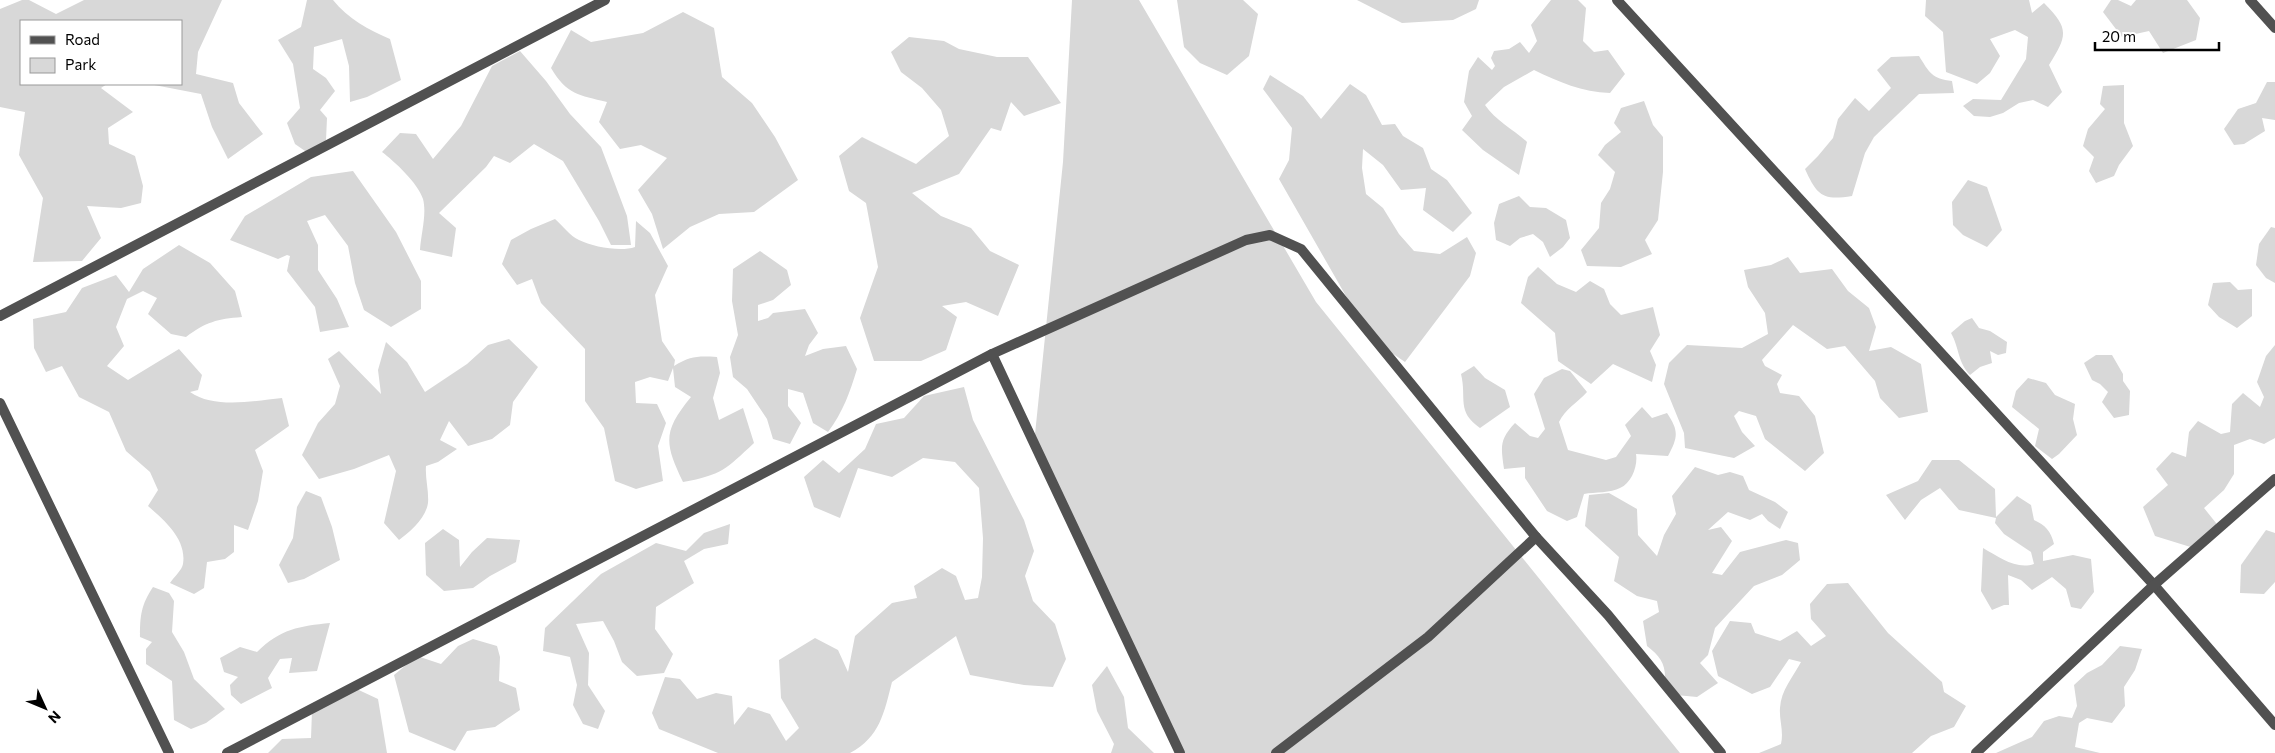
<svg xmlns="http://www.w3.org/2000/svg" width="2275" height="753" viewBox="0 0 2275 753" font-family="Commissioner,sans-serif">
<rect width="100%" height="100%" fill="#fff"/>
<g fill="#d8d8d8">
<path d="M22,0H29L56,14L84,0H222L198,52L196,74L233,83L239,103L263,134L228,159L212,127L201,94L149,84H181V21H21V84H107L101,88L133,112L108,128L109,144L135,156L143,186L141,203L121,208L87,206L101,238L82,261L33,262L43,198L19,155L25,112L0,107V9Z"/>
<path d="M307,0H333C348,19 369,30 390,39L401,80L367,97L350,102L349,66L342,39L314,47L313,69L326,78L335,91L320,110L327,118L326,140L308,153L295,144L287,123L300,108L293,64L278,40L301,27Z"/>
<path d="M1072,0H1139L1316,302L1680,753H1185L1034,444L1063,162Z"/>
<path d="M1177,0H1243L1258,14L1249,56L1227,75L1200,63L1184,47Z"/>
<path d="M1357,0H1479L1476,9L1453,20L1402,23Z"/>
<path d="M1551,0H1578L1586,8L1583,41L1594,52L1608,50L1625,74L1610,93C1582,92 1559,82 1534,70L1504,87L1485,105C1495,120 1514,130 1527,142L1519,175L1483,150L1462,130L1472,116L1464,102L1469,71L1478,57L1492,70L1495,66L1491,58L1494,51L1509,49L1520,42L1529,53L1537,41L1531,25Z"/>
<path d="M1926,0H2029L2032,13L2044,3C2069,28 2068,35 2049,65L2062,92L2048,107L2033,100L2019,103L2003,113L1990,117L1974,116L1963,106L1973,99L2001,100L2026,59L2028,37L2015,30L1990,39L2000,56L1990,73L1977,84L1946,72L1943,32L1925,16Z"/>
<path d="M2111,0H2118L2131,6L2136,0H2187L2200,18L2196,40L2163,53L2149,31L2122,37L2103,12Z"/>
<path d="M683,12L714,28L722,77L752,103L775,137L798,180L754,212L719,214L690,227L663,249L652,214L638,190L667,158L641,145L620,149L599,122L607,102C579,95 567,95 551,68L571,30L591,42L643,33Z"/>
<path d="M909,37L944,41L959,49L997,57H1028L1061,103L1024,116L1011,102L1001,131L991,128L959,174L912,193L941,216L971,228L990,251L1019,265L998,316L966,302L942,306L957,317L946,350L921,361H874L860,318L878,267L866,203L849,191L839,156L862,137L916,164L949,136L941,110L922,88L901,72L891,52Z"/>
<path d="M520,51L546,81L570,114L601,147L627,216L631,245H611L599,221L563,161L534,144L510,163L494,156L486,167L439,213L456,228L452,257L420,250C421,234 427,214 423,199C418,183 394,161 382,152L400,133L416,134L433,159L461,126L492,66Z"/>
<path d="M1919,56C1929,72 1932,79 1952,81L1954,93L1919,94L1874,137L1865,153L1852,196C1822,201 1817,195 1805,169L1818,156L1833,138L1838,119L1855,98L1869,111L1891,88L1877,70L1891,57Z"/>
<path d="M1270,75L1303,96L1321,119L1350,84L1366,95L1382,125L1395,124L1403,136L1423,148L1431,169L1447,180L1472,213L1453,232L1423,210L1426,188L1401,190L1383,165L1363,149L1362,168L1366,194L1383,208L1399,234L1414,251L1440,254L1467,237L1476,253L1470,276L1405,362L1370,338L1279,179L1289,160L1292,128L1263,89Z"/>
<path d="M2267,82H2275V120L2262,118L2265,131L2244,144L2234,145L2224,129L2238,109L2256,103Z"/>
<path d="M2124,85V123L2133,146L2119,165L2114,176L2096,183L2089,171L2094,157L2083,146L2088,129L2105,109L2100,104L2103,86Z"/>
<path d="M1644,101L1653,125L1663,137V172L1658,220L1645,240L1652,254L1621,267L1587,266L1581,250L1599,228L1601,203L1610,189L1615,172L1598,155L1605,145L1621,132L1614,123L1621,108Z"/>
<path d="M353,171L396,232L421,281V309L391,327L364,310L355,283L348,246L325,215L307,221L318,245V270L337,299L349,327L320,332L315,307L287,271L290,256L287,255L278,259L230,240L245,216L311,177Z"/>
<path d="M1968,180L1987,187L2002,230L1987,247L1963,235L1953,225L1952,202Z"/>
<path d="M1519,196L1530,207L1546,208L1566,220L1570,238L1563,247L1550,257L1543,242L1533,234L1520,238L1510,246L1496,240L1494,223L1499,204Z"/>
<path d="M555,219C562,225 570,236 579,240C593,247 621,252 635,247L636,221L650,233L668,266L655,295L662,341L675,360L674,366C691,356 697,356 717,357L720,373L713,398L719,420L743,408L754,443C726,469 722,475 683,482C664,443 663,431 691,397L675,387L673,368L668,381L650,377L635,382L636,403L657,404L666,423L658,446L663,481L636,489L615,481L604,428L585,401V349L541,303L532,279L517,285L502,264L511,240L531,229Z"/>
<path d="M2271,227L2275,228V283L2266,278L2256,265L2259,244Z"/>
<path d="M179,245L210,263L235,291L242,317C217,319 206,322 186,337L171,334L148,314L157,298L143,291L127,299L116,327L124,346L107,366L128,380L179,349L202,375L198,390L190,392C214,409 254,401 282,398L289,426L255,450L263,471L258,501L248,530L234,525V552L225,559L207,562L204,588L194,594L170,583C174,577 182,570 183,564C187,539 164,520 148,506L158,490L150,472L126,451L109,412L79,397L62,366L46,372L34,348L33,319L66,312L82,288L116,275L129,292L143,269Z"/>
<path d="M760,251L787,270L791,285L773,300L758,305V321L768,318L773,313L805,309L818,333L809,345L805,356L823,349L846,346L857,369C850,392 843,412 828,432L813,423L803,393L788,389V406L801,423L790,444L773,439L767,419L747,389L733,377L730,357L738,335L732,301L733,269Z"/>
<path d="M1788,257L1800,273L1832,269L1848,291L1869,308L1876,327L1869,351L1891,347L1921,364L1928,412L1899,418L1880,398L1875,381L1845,346L1827,349L1793,325L1762,360L1765,366L1782,375L1777,384L1780,393L1799,396L1815,416L1824,453L1805,471L1765,439L1756,416L1739,411L1734,416L1742,432L1755,446L1734,458L1685,448L1684,433L1664,384L1669,363L1687,345L1742,348L1768,334L1765,313L1748,287L1744,270L1771,265Z"/>
<path d="M1538,267L1557,284L1576,292L1590,281L1604,289L1610,304L1621,315L1653,307L1660,335L1650,351L1656,365L1652,382L1613,364L1591,384L1558,361L1555,333L1521,303L1528,277Z"/>
<path d="M2230,282L2238,290L2252,289V316L2237,328L2219,317L2208,305L2213,283Z"/>
<path d="M1972,318L1979,328L1990,331L2007,342L2006,353L1998,355L1990,351L1992,363L1980,367L1970,375C1958,363 1959,347 1951,333L1965,321Z"/>
<path d="M509,339L538,367L513,402L510,425L492,439L468,446L449,421L440,440L457,449L438,462L426,466C425,478 429,491 428,503C426,518 410,532 399,540L384,523L396,471L389,455L354,469L319,479L302,455L318,423L335,404L340,386L328,359L339,351L381,394L378,370L386,342L407,362L425,392L467,364L488,345Z"/>
<path d="M2275,345V438L2264,444L2250,439L2234,445V474L2224,490L2204,508L2220,528L2197,549L2155,536L2143,507L2168,485L2156,469L2172,452L2186,457L2189,432L2198,421L2221,434L2230,432L2232,404L2243,393L2260,407L2264,397L2257,382L2266,356Z"/>
<path d="M2096,355H2112L2123,374V381L2130,391L2129,415L2114,418L2102,402L2108,392L2100,384L2092,380L2084,363Z"/>
<path d="M1474,366L1485,378L1505,390L1510,407L1480,428C1456,411 1467,399 1461,374Z"/>
<path d="M1562,369L1570,371L1587,392C1577,403 1565,409 1559,422L1568,450L1606,460L1616,457L1631,436L1625,425L1642,407L1652,418L1667,413C1679,431 1678,437 1668,456L1636,454C1638,465 1632,483 1620,488C1611,493 1595,492 1584,494L1577,517L1567,521L1547,511L1525,478V467L1504,469C1501,447 1499,440 1515,423L1530,436L1538,438L1545,429L1534,394L1544,378Z"/>
<path d="M2028,378L2046,383L2055,395L2075,404L2073,419L2077,435L2059,454L2052,459L2035,446L2039,429L2012,407L2016,391Z"/>
<path d="M964,387L973,420L1024,520L1034,551L1025,576L1033,601L1055,624L1066,659L1053,687L1024,685L970,675L956,636L892,682C884,713 880,737 850,753H718L659,729L652,713L665,677L680,679L697,699L716,693L732,696L734,725L748,707L770,714L786,741L799,728L781,698L779,660L815,638L838,650L848,672L855,636L892,603L917,598L914,586L942,568L956,576L965,600L978,598L982,577L983,538L979,488L955,462L923,458L892,477L858,468L840,518L814,507L804,477L823,460L839,473L865,449L876,424L904,418L924,396Z"/>
<path d="M1932,460H1959L1995,489L1996,517L2017,496L2031,505L2034,520C2045,525 2051,531 2054,544L2043,552V561L2073,555L2091,559L2094,592L2081,609L2071,607L2066,589L2052,577L2032,590L2021,580L2008,575L2009,605H2004L1992,610L1981,591L1983,548C1999,557 2016,570 2034,564L2031,552L2004,534L1995,523L1996,518L1959,510L1940,488L1921,500L1905,520L1886,495L1918,481Z"/>
<path d="M1695,467L1718,475L1730,472L1743,476L1749,490L1775,502L1788,512L1780,529L1768,521L1762,514L1750,520L1728,512L1708,530L1721,527L1732,541L1712,573L1722,575L1740,552L1786,540L1798,543L1800,560L1782,575L1754,586L1715,628L1708,655L1700,663L1718,683L1697,697L1676,695L1665,681C1666,664 1660,656 1647,646L1643,621L1659,612L1657,601L1637,596L1614,581L1619,557L1585,526L1589,495L1609,493L1637,509L1638,535L1657,556L1664,535L1676,514L1672,496Z"/>
<path d="M306,491L321,497L332,527L340,560L304,579L288,583L279,565L293,538L297,507Z"/>
<path d="M730,524L728,544L704,549L684,561L694,583L656,607L655,629L673,654L664,673L637,676L622,662L614,641L603,621L576,624L589,653L588,685L605,711L598,729L583,724L573,705L577,685L570,657L543,651L545,628L601,574L656,543L686,551L704,533Z"/>
<path d="M443,529L459,540L460,567L472,552L487,538L520,540L516,562L490,576L473,588L444,591L426,575L425,543Z"/>
<path d="M2266,530L2275,533V582L2264,594L2240,593L2241,565Z"/>
<path d="M1848,583L1888,633L1942,682L1944,692L1966,706L1954,727L1931,736L1912,753H1759L1781,744C1784,731 1779,720 1780,708C1781,690 1793,677 1801,662L1789,659L1770,687L1752,694L1718,676L1712,651L1730,621L1751,623L1755,633L1780,641L1797,631L1811,646L1826,636L1811,619L1810,604L1827,584Z"/>
<path d="M153,587L169,593L174,601L172,632L184,652L194,679L225,709L206,723L191,729L174,720L172,681L146,664V649L152,642L140,637C140,616 141,605 153,587Z"/>
<path d="M330,623L317,671L289,673L292,658L280,659L268,678L272,688L241,704L231,695L230,685L238,677L224,672L220,658L240,647L257,652C280,629 300,626 330,623Z"/>
<path d="M473,639L497,646L500,657L499,681L516,688L520,710L495,727L467,731L455,751L409,732L394,675L417,656L441,664L458,646Z"/>
<path d="M2120,646L2142,649L2135,670L2124,687L2125,706L2112,723L2087,718L2079,723L2075,747L2100,753H1996L2032,737L2044,721L2059,716L2072,718L2077,706L2074,685L2087,673L2102,665Z"/>
<path d="M1107,666L1124,697L1128,728L1154,753H1111L1114,744L1097,711L1092,685Z"/>
<path d="M348,685L378,699L387,753H268L282,739L311,738L312,711Z"/>
</g>
<g fill="none" stroke-linecap="round" stroke-linejoin="round">
<g stroke="#515151" stroke-width="10">
<path d="M1617,0L2154,585L2275,725"/>
<path d="M2250,0L2275,28"/>
<path d="M0,316L605,0"/>
<path d="M992,354L1180,753"/>
<path d="M0,403L169,753"/>
<path d="M227,753L992,354L1246,240L1270,235L1301,249L1536,537L1608,615L1721,753"/>
<path d="M1276,753L1428,637L1536,537"/>
<path d="M1976,753L2154,585L2275,479"/>
</g>
</g>
<rect x="20" y="20" width="162" height="65" fill="#ffffff" stroke="#999999"/>
<rect x="30" y="36" width="25" height="8" fill="#515151" stroke="#999999"/>
<text x="65" y="45" font-size="15" fill="#000000">Road</text>
<rect x="30" y="58" width="25" height="15" fill="#d8d8d8" stroke="#999999"/>
<text x="65" y="70" font-size="15" fill="#000000">Park</text>
<g transform="translate(45 708) rotate(134)" stroke="#ffffff" stroke-width="4" paint-order="stroke">
<path d="M0-4L9 19L0 12L-9 19Z" fill="#000000"/>
<text y="-8" font-size="14" font-weight="bold" text-anchor="middle" fill="#000000">N</text>
</g>
<path d="M2095 42v8h124v-8" fill="none" stroke="#000000" stroke-width="2.5"/>
<text x="2102" y="42" font-size="15" fill="#000000" stroke="#ffffff" stroke-width="4" paint-order="stroke">20 m</text>
</svg>
